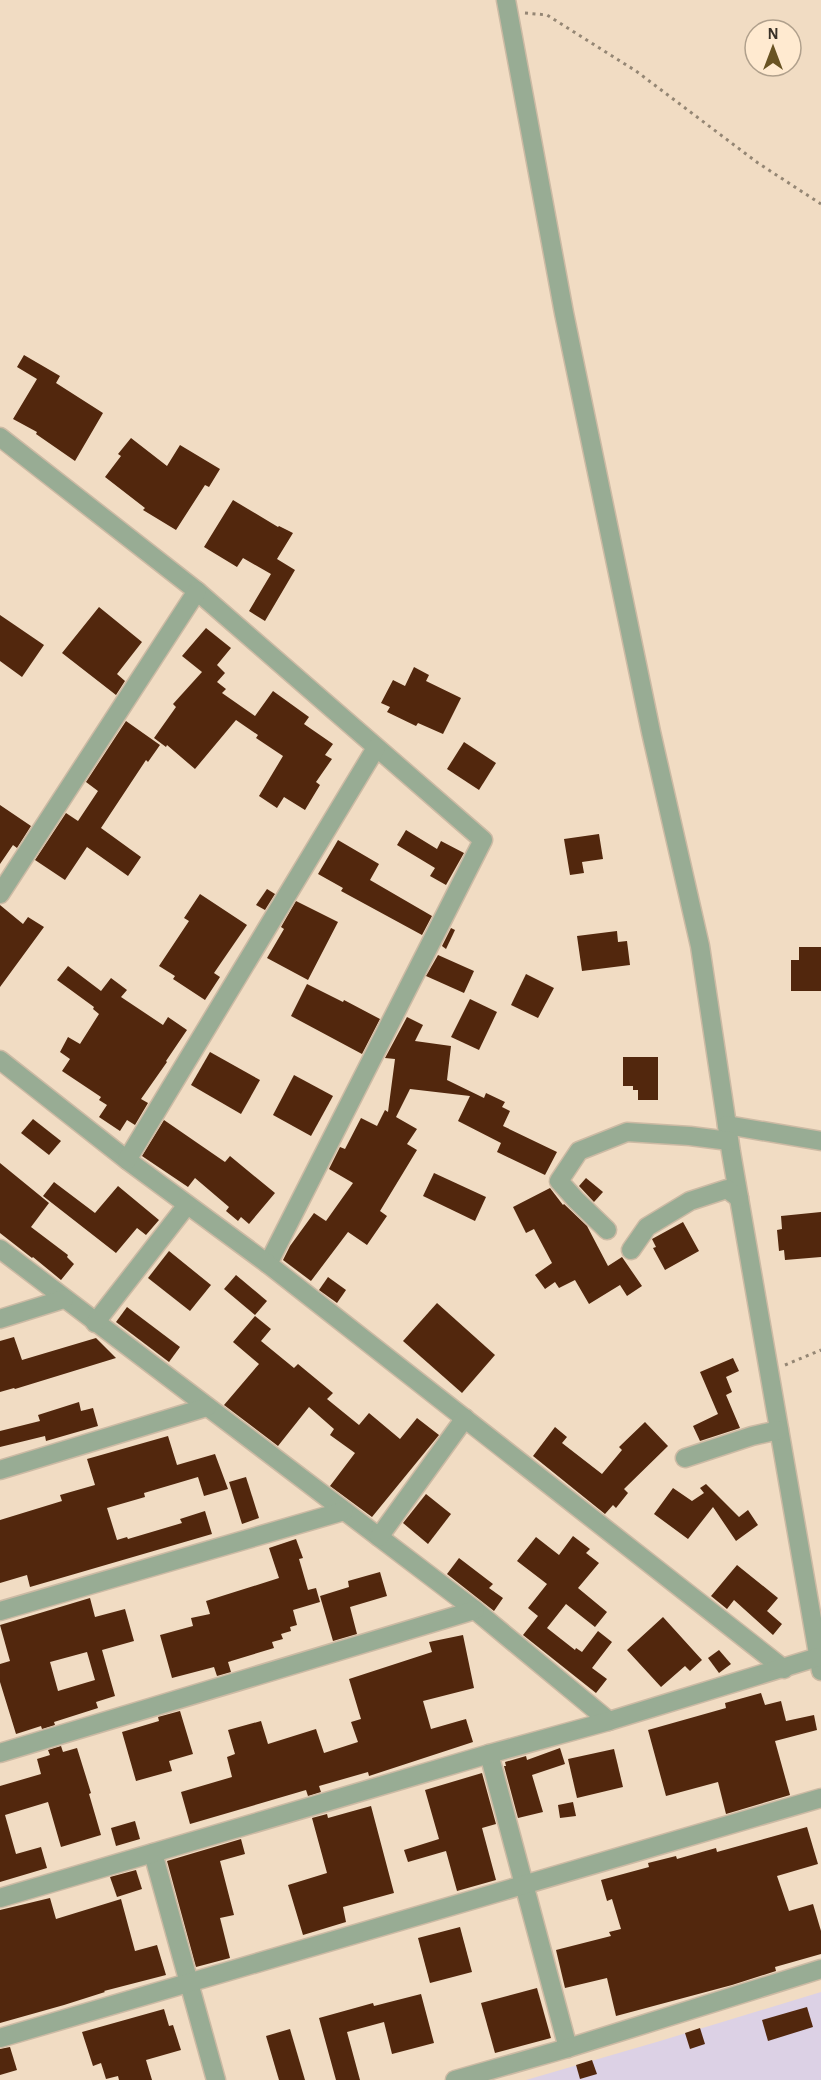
<svg xmlns="http://www.w3.org/2000/svg" width="821" height="2080" viewBox="0 0 821 2080" font-family="'Alegreya Sans',sans-serif">
<rect width="100%" height="100%" fill="#f1dcc3"/>
<path fill="#dcd1e5" d="M821,1992V2080H526L660,2041Z"/>
<g fill="#52270d" fill-rule="evenodd">
<path d="M24,355L60,376L56,383L103,413L75,461L36,434L37,432L13,419L37,379L17,367Z"/>
<path d="M131,438L167,466L180,445L220,469L209,487L205,485L176,530L143,510L145,508L105,477L121,456L118,454Z"/>
<path d="M233,500L278,527L279,526L293,533L277,559L295,570L265,621L249,611L271,574L243,558L237,567L204,547Z"/>
<path d="M99,607L142,642L117,674L125,681L116,695L62,653Z"/>
<path d="M0,615L44,645L22,677L0,661Z"/>
<path d="M206,628L231,648L217,665L225,673L217,682L226,689L222,693L255,716L273,691L309,717L304,724L333,744L325,755L332,759L316,782L320,785L305,810L284,797L277,808L259,796L283,756L256,738L258,735L236,720L195,769L167,745L166,747L154,738L176,707L173,704L202,672L182,656Z"/>
<path d="M414,667L429,675L426,681L461,698L443,734L418,723L416,726L387,712L390,707L381,703L393,680L405,686Z"/>
<path d="M126,721L160,745L148,762L146,760L101,828L141,857L128,876L87,847L65,880L35,860L66,813L78,821L98,791L86,782Z"/>
<path d="M464,742L496,763L479,790L447,769Z"/>
<path d="M0,805L31,826L17,848L13,845L0,864Z"/>
<path d="M406,830L437,849L441,841L464,853L446,885L430,876L435,868L397,845Z"/>
<path d="M599,834L603,859L582,862L584,873L570,875L564,839Z"/>
<path d="M338,840L379,864L370,880L432,916L422,935L341,891L343,888L318,874Z"/>
<path d="M267,889L275,894L265,910L256,905Z"/>
<path d="M200,894L247,925L214,973L220,977L205,1000L173,979L175,976L159,966L189,921L184,918Z"/>
<path d="M296,901L338,922L308,980L267,958L284,929L281,927Z"/>
<path d="M0,905L23,924L28,917L44,927L0,987Z"/>
<path d="M451,928L455,930L446,949L442,946Z"/>
<path d="M617,931L618,942L627,941L630,965L582,971L577,936Z"/>
<path d="M799,947H821V991H791V960H799Z"/>
<path d="M438,955L474,971L464,993L426,976Z"/>
<path d="M68,966L101,991L111,978L127,990L121,997L163,1025L168,1017L187,1030L166,1061L167,1062L141,1099L148,1103L135,1125L127,1120L120,1131L99,1117L107,1105L99,1100L101,1097L62,1071L70,1059L60,1052L68,1037L80,1044L99,1014L93,1009L94,1007L57,980Z"/>
<path d="M526,974L554,988L538,1018L511,1005Z"/>
<path d="M307,984L343,1002L344,1000L380,1019L362,1054L291,1016Z"/>
<path d="M470,999L497,1012L479,1050L451,1037Z"/>
<path d="M407,1017L423,1025L415,1041L451,1046L447,1080L484,1098L486,1093L505,1102L502,1107L510,1111L503,1126L557,1152L545,1175L497,1152L501,1143L458,1121L470,1096L410,1089L396,1117L417,1129L407,1144L417,1150L380,1211L387,1216L367,1245L348,1232L311,1281L283,1260L290,1246L314,1213L326,1221L353,1183L329,1169L340,1147L345,1149L361,1118L377,1126L385,1110L388,1112L395,1059L385,1058Z"/>
<path d="M210,1052L260,1080L241,1114L191,1085Z"/>
<path d="M623,1057H658V1100H638V1090H633V1086H623Z"/>
<path d="M294,1075L333,1096L311,1136L273,1115Z"/>
<path d="M33,1119L61,1141L49,1155L21,1133Z"/>
<path d="M164,1120L225,1162L230,1156L275,1193L249,1224L241,1217L238,1221L226,1211L229,1207L195,1178L188,1187L142,1156Z"/>
<path d="M0,1163L49,1203L31,1227L68,1255L67,1257L74,1264L61,1280L33,1257L32,1258L0,1233Z"/>
<path d="M434,1173L486,1197L475,1221L423,1196Z"/>
<path d="M586,1178L603,1192L594,1202L579,1186Z"/>
<path d="M54,1182L95,1213L118,1186L159,1220L146,1235L137,1228L116,1253L43,1196Z"/>
<path d="M550,1188L563,1205L564,1204L587,1226L608,1266L622,1257L642,1286L627,1296L620,1285L589,1304L575,1280L559,1288L555,1282L545,1289L535,1275L552,1263L534,1229L526,1233L513,1207Z"/>
<path d="M821,1212V1257L785,1260L784,1250L779,1251L777,1230L782,1229L781,1216Z"/>
<path d="M683,1222L699,1251L665,1270L653,1248L656,1247L652,1239Z"/>
<path d="M169,1251L211,1285L190,1311L148,1278Z"/>
<path d="M236,1275L267,1301L255,1315L224,1289Z"/>
<path d="M328,1277L346,1290L337,1303L319,1290Z"/>
<path d="M437,1303L495,1355L462,1393L403,1341Z"/>
<path d="M127,1307L180,1347L169,1362L116,1322Z"/>
<path d="M255,1316L271,1329L261,1341L294,1368L298,1364L333,1393L327,1399L359,1425L369,1413L400,1439L417,1418L439,1435L372,1517L330,1486L355,1453L330,1435L334,1429L309,1407L278,1446L224,1405L259,1364L233,1342Z"/>
<path d="M14,1337L22,1360L96,1338L116,1358L15,1389L14,1388L0,1392V1341Z"/>
<path d="M733,1358L739,1371L726,1377L732,1392L726,1395L740,1428L700,1441L693,1426L718,1414L700,1372Z"/>
<path d="M79,1402L81,1411L93,1408L98,1426L46,1441L45,1436L0,1447V1431L40,1421L38,1415Z"/>
<path d="M645,1422L668,1446L624,1489L628,1493L616,1508L613,1505L605,1514L533,1456L555,1427L567,1437L562,1443L602,1474L622,1450L619,1447Z"/>
<path d="M168,1436L177,1465L215,1454L228,1489L204,1496L198,1477L144,1493L145,1497L107,1508L117,1540L127,1537L128,1539L182,1523L180,1519L205,1511L212,1534L30,1587L27,1575L0,1583V1520L62,1501L60,1495L95,1485L87,1459Z"/>
<path d="M246,1477L259,1518L242,1524L229,1482Z"/>
<path d="M706,1484L739,1517L748,1510L758,1525L736,1541L713,1507L688,1539L654,1514L673,1488L692,1501L704,1493L700,1488Z"/>
<path d="M426,1494L451,1514L428,1544L403,1523Z"/>
<path d="M573,1536L590,1549L586,1553L599,1563L578,1588L607,1612L595,1627L566,1604L547,1628L575,1650L576,1648L582,1652L598,1631L612,1642L592,1668L607,1679L596,1693L523,1635L538,1616L528,1608L547,1584L517,1561L536,1537L559,1555Z"/>
<path d="M296,1539L303,1558L299,1559L308,1590L316,1588L320,1602L293,1610L297,1625L290,1627L291,1631L281,1634L283,1639L272,1642L274,1648L228,1662L231,1672L217,1676L214,1667L172,1678L160,1635L193,1626L191,1618L210,1614L206,1601L279,1578L269,1548Z"/>
<path d="M459,1558L493,1584L489,1588L503,1598L494,1611L447,1574Z"/>
<path d="M737,1565L778,1598L767,1611L782,1624L773,1635L734,1600L727,1609L711,1596Z"/>
<path d="M380,1572L387,1596L350,1607L357,1634L333,1641L320,1596L349,1587L348,1581Z"/>
<path d="M90,1598L95,1617L125,1609L134,1641L102,1650L115,1696L96,1702L98,1708L54,1722L55,1725L42,1729L41,1726L16,1734L0,1682V1664L10,1661L0,1625ZM87,1652L95,1680L58,1691L50,1662Z"/>
<path d="M663,1617L702,1660L690,1671L685,1666L661,1687L627,1650Z"/>
<path d="M463,1635L474,1688L423,1701L431,1729L466,1719L473,1742L369,1776L368,1772L319,1786L321,1792L308,1796L306,1790L190,1824L181,1792L232,1777L227,1757L235,1754L228,1730L261,1721L268,1744L316,1729L324,1753L358,1742L351,1722L361,1719L349,1679L432,1652L429,1642Z"/>
<path d="M719,1650L731,1664L719,1673L708,1658Z"/>
<path d="M761,1693L765,1705L781,1701L786,1721L814,1715L817,1730L775,1741L790,1795L726,1814L718,1782L666,1796L648,1730L726,1708L725,1703Z"/>
<path d="M180,1711L193,1754L169,1761L172,1771L136,1781L122,1732L159,1721L158,1717Z"/>
<path d="M61,1746L63,1752L77,1748L91,1793L89,1794L101,1835L61,1847L48,1802L5,1815L16,1854L41,1847L47,1868L0,1882V1786L41,1774L37,1759L50,1755L48,1750Z"/>
<path d="M560,1748L565,1764L532,1775L543,1812L518,1818L504,1766H506L505,1762L526,1756L527,1760Z"/>
<path d="M614,1749L623,1787L577,1798L568,1759Z"/>
<path d="M482,1773L496,1824L482,1828L496,1880L457,1891L446,1851L408,1862L404,1850L439,1839L425,1790Z"/>
<path d="M573,1802L576,1816L560,1818L558,1805Z"/>
<path d="M371,1806L394,1893L343,1907L346,1922L303,1935L288,1885L327,1873L312,1818L327,1814L328,1818Z"/>
<path d="M135,1821L140,1839L116,1846L111,1828Z"/>
<path d="M807,1827L818,1864L777,1876L789,1911L813,1904L821,1931V1954L775,1967L776,1971L732,1985L616,2016L607,1978L565,1988L556,1950L611,1936L609,1932L621,1929L612,1899L607,1901L601,1880L649,1867L648,1863L676,1856L677,1859L716,1848L717,1852Z"/>
<path d="M241,1839L245,1854L220,1861L234,1915L220,1918L230,1958L196,1967L167,1861Z"/>
<path d="M136,1870L142,1889L117,1897L110,1877Z"/>
<path d="M50,1898L56,1919L121,1899L135,1951L157,1945L166,1975L104,1991L105,1992L64,2005L0,2023V1910Z"/>
<path d="M460,1927L472,1972L430,1983L418,1938Z"/>
<path d="M537,1988L551,2038L495,2053L481,2003Z"/>
<path d="M421,1994L434,2043L392,2054L384,2022L347,2032L360,2080H336L319,2018L373,2003L374,2006Z"/>
<path d="M807,2007L813,2027L768,2041L762,2020Z"/>
<path d="M164,2009L169,2026L173,2025L181,2050L146,2060L152,2080H119L118,2076L106,2079L101,2063L93,2066L82,2032Z"/>
<path d="M700,2028L705,2044L690,2049L685,2033Z"/>
<path d="M290,2029L305,2080H279L266,2036Z"/>
<path d="M10,2047L17,2070L0,2075V2049Z"/>
<path d="M592,2060L597,2074L580,2079L576,2065Z"/>
</g>
<g fill="none" stroke-linecap="round" stroke-linejoin="round">
<g stroke="#ccbaa4" stroke-width="21">
<g id="minor">
<path d="M506,0L564,313L651,732L700,946L731,1152L821,1671"/>
<path d="M0,437L197,591L483,840L268,1264"/>
<path d="M0,894L197,591"/>
<path d="M0,1060L127,1160L268,1264L784,1669"/>
<path d="M727,1125L821,1141"/>
<path d="M127,1160L376,748"/>
<path d="M607,1230L576,1200L559,1181L579,1151L627,1132L690,1136L729,1141"/>
<path d="M0,1249L475,1610L609,1721"/>
<path d="M631,1250L647,1227L690,1201L727,1189L739,1198"/>
<path d="M0,1319L64,1299"/>
<path d="M95,1323L187,1205"/>
<path d="M685,1458L752,1436L779,1430"/>
<path d="M0,1470L207,1407"/>
<path d="M379,1537L465,1418"/>
<path d="M0,1611L344,1511"/>
<path d="M0,1753L475,1610"/>
<path d="M489,1754L568,2048"/>
<path d="M153,1853L216,2080"/>
<path d="M0,1898L489,1754L609,1721L818,1657"/>
<path d="M0,2038L821,1798"/>
<path d="M455,2080L568,2048L821,1969"/>
</g>
</g>
<g stroke="#948674" stroke-width="3" stroke-dasharray="3 4.5" stroke-linecap="butt">
<path d="M525,13L547,15L636,71L758,163L821,204"/>
<path d="M785,1365L821,1350"/>
</g>
<use href="#minor" stroke="#98ac94" stroke-width="18"/>
</g>
<g transform="translate(773 48)"><circle r="28" fill="#ffead0" stroke="#b0a08c" stroke-width="1.5"/>
<path d="M0-4.5L10 22L0 15L-10 22Z" fill="#695323"/>
<text y="-9" font-size="16" font-weight="bold" text-anchor="middle" fill="#393127">N</text>
</g>
</svg>
